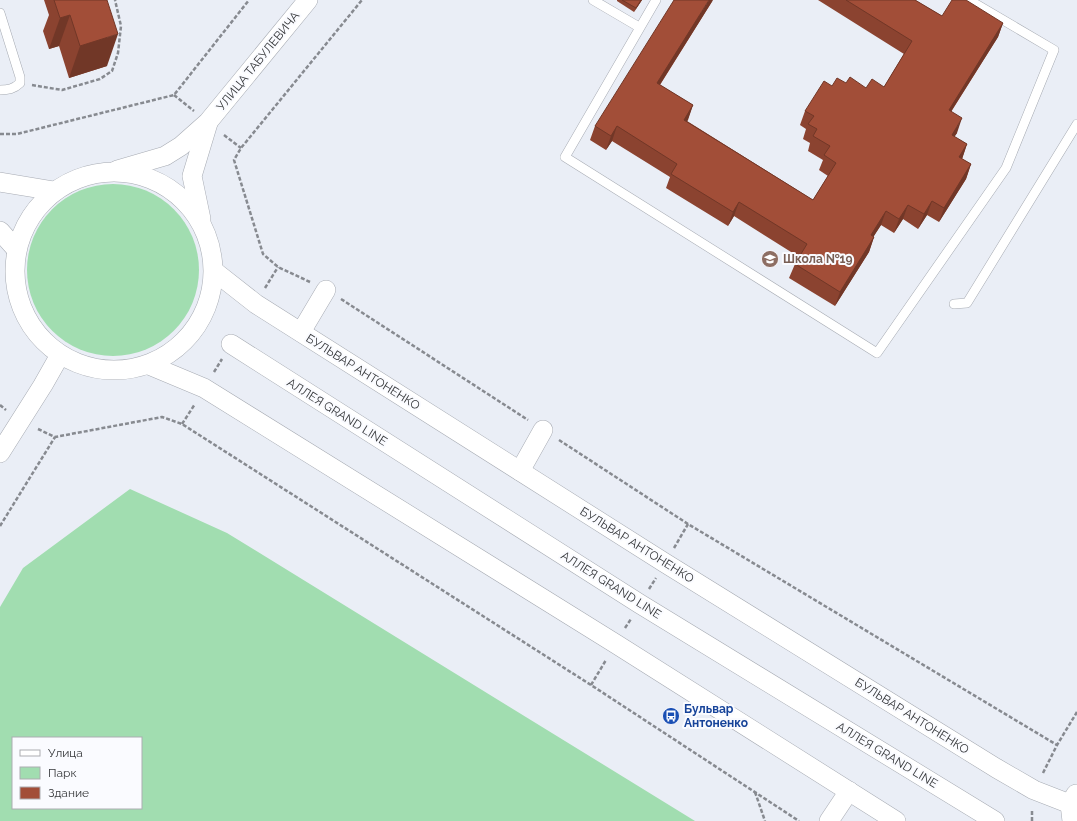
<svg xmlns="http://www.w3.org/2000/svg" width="1077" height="821" viewBox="0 0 1077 821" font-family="Raleway,sans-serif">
<rect width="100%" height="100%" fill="#eaeef6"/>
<g fill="#a1ddb0" fill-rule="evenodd">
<circle cx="113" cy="270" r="86"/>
<path d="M130,489L227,533L695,821H0V607L23,568ZM13,738H141V808H13Z"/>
</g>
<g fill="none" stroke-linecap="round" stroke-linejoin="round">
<g stroke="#a7abb3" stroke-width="10">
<g id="lane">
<path d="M593,0L639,27"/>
<path d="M656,0L565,157L877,353L1006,168L1054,50L969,0"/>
<path d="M0,13L20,77V83C14,89 8,90 0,90"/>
<path d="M954,304L967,303L1077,124"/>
</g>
</g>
<g stroke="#a7abb3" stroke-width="20">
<g id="street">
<path d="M117,170L165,156L181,146L208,122L308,0"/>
<circle cx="114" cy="271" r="99"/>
<path d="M0,182L54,191"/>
<path d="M201,219L192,176L208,123"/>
<path d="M0,231L16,249"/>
<path d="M214,271L256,304L665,563L996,768L1034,790L1070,804"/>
<path d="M301,332L326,290"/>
<path d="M231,344L640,604L995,821"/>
<path d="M149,365L204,388L616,644L896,821"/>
<path d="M0,453L43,385L60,355"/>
<path d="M520,471L543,430"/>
<path d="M829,821L849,791"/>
<path d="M1072,821L1070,804L1076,794"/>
</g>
</g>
<g stroke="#878a90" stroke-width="2.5" stroke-dasharray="4 2" stroke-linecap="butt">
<path d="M32,85L62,90L100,79L112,71L118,53L121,26L115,0"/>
<path d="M174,95L194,111"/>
<path d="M0,134H17L174,95L249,0"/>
<path d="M224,135L241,148"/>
<path d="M310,282L278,267L263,254L234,160L241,148L362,0"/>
<path d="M265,288L278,267"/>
<path d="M341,299L528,420"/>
<path d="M214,372L222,359"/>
<path d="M0,405L6,410"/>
<path d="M182,424L195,404"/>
<path d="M38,429L55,437L162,417L182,424L591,685L799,821"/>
<path d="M559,440L688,524L1057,745"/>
<path d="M0,526L55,437"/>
<path d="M674,548L688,524"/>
<path d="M649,589L656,578"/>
<path d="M625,628L631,619"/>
<path d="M591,685L606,660"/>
<path d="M1043,773L1057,745L1077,712"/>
<path d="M755,792L765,821"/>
<path d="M1032,821V810"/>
</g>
<use href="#lane" stroke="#fff" stroke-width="9"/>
<use href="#street" stroke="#fff" stroke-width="19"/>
</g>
<g fill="#8b4330">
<path d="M44,0H107V66L69,78L59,46L49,49L43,31L49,15Z"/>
<path d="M617,0H642L634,12L617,1Z"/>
<path d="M713,0L660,85L693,105L687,121L813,200L828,176L819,170L823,160L808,151L810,143L803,139L806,129L800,125L805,111L832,86L846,83L866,88L884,87L904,54L818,0H915L942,16L1003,23L998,37L951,112L957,133L954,137L967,144L962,159L971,164L966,179L939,222L927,215L918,229L903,219L894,233L881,225L873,237H874L869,252L835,306L789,278L795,264L799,257L734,216L728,226L666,188L670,177L612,141L606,150L590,140L595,126Z"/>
</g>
<g fill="#713727">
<path d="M641,0H642L634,12L636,8Z"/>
<path d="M709,0H713L652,97L657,83Z"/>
<path d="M70,15L59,46L49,49L60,18Z"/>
<path d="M1003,23L998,37L943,124L949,110Z"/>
<path d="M118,34L107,66L69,78L80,46Z"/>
<path d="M693,105L688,120L679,134L684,120Z"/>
<path d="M962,118L957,133L946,149L952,135Z"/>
<path d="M617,126L612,141L606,150L611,136Z"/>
<path d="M967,144L962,159L959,157Z"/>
<path d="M971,164L966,179L939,222L944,208Z"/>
<path d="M932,201L927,215L918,229L924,214Z"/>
<path d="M739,202L734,216L728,226L733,212Z"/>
<path d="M908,205L903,219L894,233L899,219Z"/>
<path d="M886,211L881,225L865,250L871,235Z"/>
<path d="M874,237L869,252L835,306L840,292Z"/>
</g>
<g fill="#a24e38" stroke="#713727">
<path d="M54,0H107L118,34L80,46L70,15L60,18Z"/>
<path d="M622,0H641L636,8Z"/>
<path d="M674,0H709L657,83L693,105L684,120L813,200L836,163L824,155L830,146L813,136L817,129L808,124L814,116L805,111L824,81L832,86L837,78L846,83L850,77L866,88L872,79L884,87L912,41L846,0H915L942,16L952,0H966L1003,23L949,110L962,118L952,135L967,144L959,157L971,164L944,208L932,201L924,214L908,205L899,219L886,211L871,235L874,237L840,292L795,264L807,244L739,202L733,212L671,174L677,164L617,126L611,136L595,126Z"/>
</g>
<defs>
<g id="school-disc" transform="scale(0.9)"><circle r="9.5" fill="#8d6e63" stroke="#fafbff"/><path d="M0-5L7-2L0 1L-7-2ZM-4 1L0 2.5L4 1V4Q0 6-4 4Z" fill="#fff"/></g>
<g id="bus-disc" transform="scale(0.9)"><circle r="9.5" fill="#1a4fb4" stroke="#fafbff"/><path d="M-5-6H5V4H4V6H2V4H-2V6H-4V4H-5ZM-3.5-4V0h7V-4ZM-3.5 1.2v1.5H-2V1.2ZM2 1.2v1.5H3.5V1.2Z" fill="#fff"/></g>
</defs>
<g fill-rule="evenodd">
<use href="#school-disc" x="770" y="259"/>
<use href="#bus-disc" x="671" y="716"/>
</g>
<g text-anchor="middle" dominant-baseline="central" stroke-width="4" stroke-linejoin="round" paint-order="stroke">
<g font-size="12" fill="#36383b" stroke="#fafbff">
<text transform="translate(258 61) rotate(-51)">УЛИЦА ТАБУЛЕВИЧА</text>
<text transform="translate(363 372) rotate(32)">БУЛЬВАР АНТОНЕНКО</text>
<text transform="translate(337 412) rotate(32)">АЛЛЕЯ GRAND LINE</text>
<text transform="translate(637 545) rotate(32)">БУЛЬВАР АНТОНЕНКО</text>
<text transform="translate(611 585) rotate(32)">АЛЛЕЯ GRAND LINE</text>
<text transform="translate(912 716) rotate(32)">БУЛЬВАР АНТОНЕНКО</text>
<text transform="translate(887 755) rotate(31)">АЛЛЕЯ GRAND LINE</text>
</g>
<g font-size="12" font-weight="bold" fill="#785e54" stroke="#fafbff" text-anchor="start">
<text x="783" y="259">Школа №19</text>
</g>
<g font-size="12" font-weight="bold" fill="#164399" stroke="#fafbff" text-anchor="start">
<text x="684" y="709">Бульвар<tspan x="684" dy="14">Антоненко</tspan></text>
</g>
</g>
<rect x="12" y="737" width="130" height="72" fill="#fafbff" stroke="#acadb1"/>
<rect x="20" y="750" width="20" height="6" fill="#ffffff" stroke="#acadb1"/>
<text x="48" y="757" font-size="12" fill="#36383b">Улица</text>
<rect x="20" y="767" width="20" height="12" fill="#a1ddb0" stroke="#acadb1"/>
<text x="48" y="777" font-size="12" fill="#36383b">Парк</text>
<rect x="20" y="787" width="20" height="12" fill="#a24e38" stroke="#acadb1"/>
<text x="48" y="797" font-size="12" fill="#36383b">Здание</text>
</svg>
